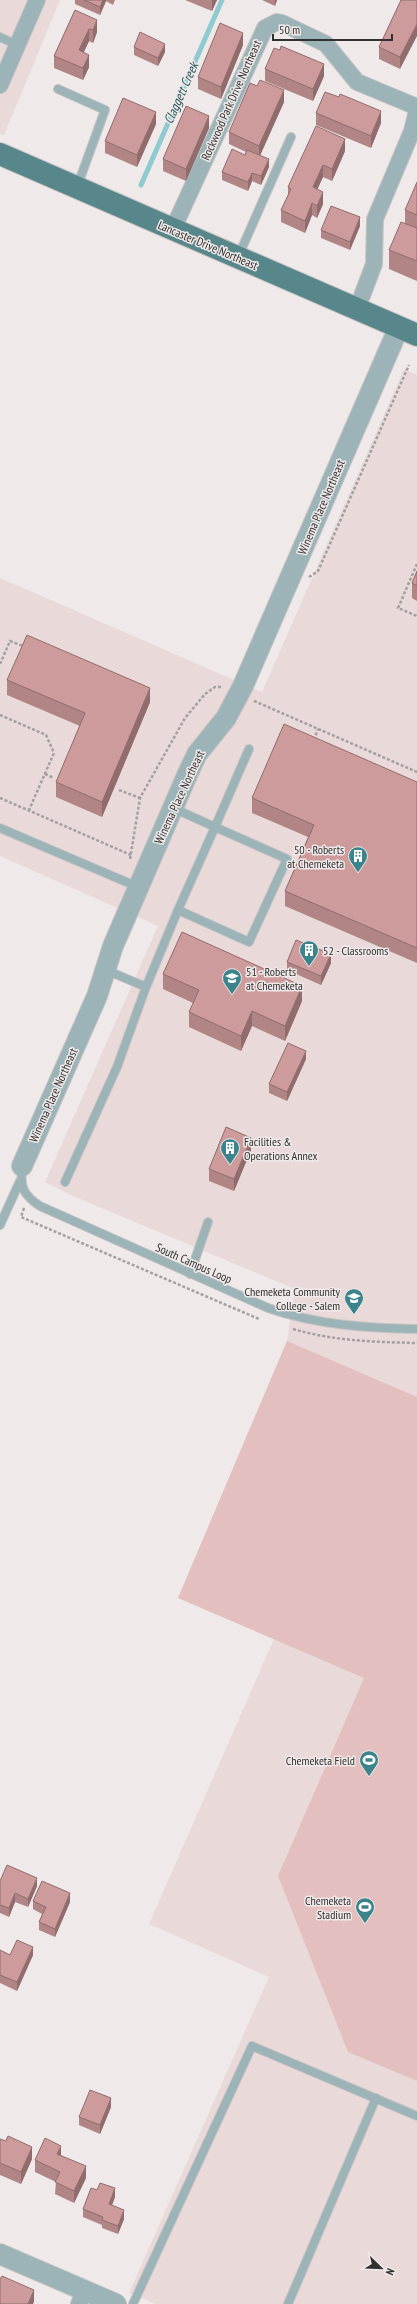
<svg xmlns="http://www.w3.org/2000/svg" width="417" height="2304" viewBox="0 0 417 2304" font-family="'PT Sans Narrow',sans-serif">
<rect width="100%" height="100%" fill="#efe9e9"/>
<g fill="#e9d9d9">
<path d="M0,0H60L4,135L0,134Z"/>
<path d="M404,369L417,375V2304H156L129,2293L269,1977L149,1924L274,1639L178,1598L287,1341L295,1289L73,1196L45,1182L158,926L0,856V578L262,692Z"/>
</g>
<path fill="#e4bfbf" d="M287,1341L417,1397V2081L348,2052L278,1876L364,1678L178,1598Z"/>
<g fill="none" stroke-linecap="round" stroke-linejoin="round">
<path stroke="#8fcad1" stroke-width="5" d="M141,185L222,0"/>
<g stroke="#c9c4c4" stroke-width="10">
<g id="service">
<path d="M0,37L17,45"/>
<path d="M58,89L105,110L77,187"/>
<path d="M238,257L291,137"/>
<path d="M173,808L215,827L249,749"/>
<path d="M215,827L287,859L249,942L178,910Z"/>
<path d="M0,828L138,887"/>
<path d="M106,970L146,987L178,910"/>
<path d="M22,1166C20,1187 23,1195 40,1206L268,1308C317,1325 366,1328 417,1329"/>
<path d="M65,1182L117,1067L146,987"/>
<path d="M0,1225L20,1181"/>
<path d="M190,1274L208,1222"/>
<path d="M133,2304L252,2046L417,2116"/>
<path d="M288,2304L376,2098"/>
</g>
</g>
<g stroke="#c9c4c4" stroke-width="18">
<g id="minor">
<path d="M0,85L37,0"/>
<path d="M173,229L265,28L277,22L282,23L326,44L357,82L417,107"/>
<path d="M357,309L374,264L375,219L412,131L417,110"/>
<path d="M79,2304L85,2290"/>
</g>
</g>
<g stroke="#c9c4c4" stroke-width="22">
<g id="tertiary">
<path d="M22,1166L97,996L113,946L188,773L197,754L226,718L243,686L399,327"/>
<path d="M0,2254L116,2304"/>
</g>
</g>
<g stroke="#c9c4c4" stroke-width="24">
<path id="primary" d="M0,154L417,335"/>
</g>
<g stroke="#a4a0a0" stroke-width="2.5" stroke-dasharray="3 2" stroke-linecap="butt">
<path d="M417,564L398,608L417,616"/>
<path d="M309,577L318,571L409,365"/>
<path d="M0,664L10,641L23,646"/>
<path d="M254,701L417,772"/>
<path d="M0,715L46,735L54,753L29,810"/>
<path d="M314,740L318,729"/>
<path d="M45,774L54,778"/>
<path d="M119,790L140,798"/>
<path d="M0,798L131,855"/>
<path d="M130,859L140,798L185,718L205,694L215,687H222"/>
<path d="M285,982L287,972"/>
<path d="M24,1208L21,1217L259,1319"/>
<path d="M293,1329C334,1341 375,1342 417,1343"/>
</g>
<use href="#service" stroke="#9cb4b7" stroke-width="8"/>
<use href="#minor" stroke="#9cb4b7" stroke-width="16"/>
<use href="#tertiary" stroke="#9cb4b7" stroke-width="20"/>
<use href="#primary" stroke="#57868b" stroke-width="22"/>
</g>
<g fill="#b18586">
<path d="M75,0H115L113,5L106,1L100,15L75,4Z"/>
<path d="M185,0H217L212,11Z"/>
<path d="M262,0H277L275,6Z"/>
<path d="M401,0L400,69L379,59V47Z"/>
<path d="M75,10L97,32L93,43L89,41L84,52L89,67L83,80L54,68V56Z"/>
<path d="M243,45L221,99L198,89V77Z"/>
<path d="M134,47L165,52L158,66L134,55Z"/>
<path d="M280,50L324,76L313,101L265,81V69Z"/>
<path d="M284,102L260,155L269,167L261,185L252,181L248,191L222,180V172L245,155L246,152L229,144V132Z"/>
<path d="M316,113L381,123L371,148L316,125Z"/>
<path d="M156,124L137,167L105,153V141Z"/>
<path d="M209,128L186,181L163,171V159Z"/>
<path d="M345,151L332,181L323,177L317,189L323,204L317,218L312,215L305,233L281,222V210L288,195V187Z"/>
<path d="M417,182V281L389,269V250L405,224V210Z"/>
<path d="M360,226L350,250L321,238V230Z"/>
<path d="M417,571V601L412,598V583Z"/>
<path d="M7,680L150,702L102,817L56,797V782L80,726L7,695Z"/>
<path d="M417,782V963L285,906V891L308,837L252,813V798Z"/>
<path d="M287,962L331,963L321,985L287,970Z"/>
<path d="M163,974L302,1001L285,1041L252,1026L241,1051L189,1027V1012L193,1003L163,989Z"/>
<path d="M306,1059L287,1101L269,1093V1084Z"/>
<path d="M251,1150L234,1191L209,1181V1169Z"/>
<path d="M0,1881L37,1886L28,1907L15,1902L9,1917L0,1913Z"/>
<path d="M33,1901L70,1902L55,1937L39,1930V1922L42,1914L33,1909Z"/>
<path d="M0,1950L10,1955H33L17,1991L0,1983Z"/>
<path d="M111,2107L100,2134L79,2125V2117Z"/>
<path d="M0,2139L32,2159L21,2184L0,2175Z"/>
<path d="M61,2155L86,2178L74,2203L55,2194L56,2182L35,2172V2160Z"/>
<path d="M115,2197L112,2205L124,2219L118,2234L102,2228V2225L83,2217V2209Z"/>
</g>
<g fill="#906c6d">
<path d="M103,0H106V1L100,15V7Z"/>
<path d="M212,0H217L212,11Z"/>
<path d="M275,0H277L275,6Z"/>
<path d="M97,20V32L93,43V30Z"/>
<path d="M417,24V36L400,69V57Z"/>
<path d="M89,29V41L79,62V50Z"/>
<path d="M243,33V45L221,99V87Z"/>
<path d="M165,44V52L158,66V58Z"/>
<path d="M89,55V67L83,80V68Z"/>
<path d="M324,64V76L313,101V89Z"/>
<path d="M284,90V102L259,158V146Z"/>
<path d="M381,111V123L371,148V136Z"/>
<path d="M156,112V124L137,167V155Z"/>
<path d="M209,116V128L186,181V169Z"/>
<path d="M345,139V151L332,181V169Z"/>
<path d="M269,159V167L261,185V176Z"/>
<path d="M323,165V177L313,199V187Z"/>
<path d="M252,173V181L248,191V182Z"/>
<path d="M323,192V204L317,218V206Z"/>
<path d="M312,203V215L305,233V221Z"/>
<path d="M360,217V226L350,250V242Z"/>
<path d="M150,688V702L102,817V802Z"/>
<path d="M331,954V963L321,985V976Z"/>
<path d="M302,986V1001L285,1041V1026Z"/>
<path d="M252,1011V1026L241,1051V1036Z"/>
<path d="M306,1051V1059L287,1101V1092Z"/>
<path d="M251,1138V1150L234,1191V1179Z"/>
<path d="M37,1878V1886L28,1907V1899Z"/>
<path d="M15,1893V1902L9,1917V1908Z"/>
<path d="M70,1893V1902L55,1937V1929Z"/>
<path d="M33,1947V1955L17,1991V1982Z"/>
<path d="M111,2098V2107L100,2134V2125Z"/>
<path d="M61,2146V2158L57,2154Z"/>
<path d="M32,2147V2159L21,2184V2172Z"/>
<path d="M86,2166V2178L74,2203V2191Z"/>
<path d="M115,2188V2197L109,2213V2204Z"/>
<path d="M124,2210V2219L118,2234V2226Z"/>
<path d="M34,2290V2302L33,2304H28Z"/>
</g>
<g fill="#ce9b9c" stroke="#906c6d">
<path d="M84,0H103L100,7Z"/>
<path d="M401,0H417V24L400,57L379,47Z"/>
<path d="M75,10L97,20L93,30L89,29L79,50L89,55L83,68L54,56Z"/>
<path d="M220,23L243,33L221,87L198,77Z"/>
<path d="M140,32L165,44L158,58L134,47Z"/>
<path d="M281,46L324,64L313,89L265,69L274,48L280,50Z"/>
<path d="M260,80L284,90L259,146L229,132L250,83L257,86Z"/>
<path d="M325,92L339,97L340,94L381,111L371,136L316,113Z"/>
<path d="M123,98L156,112L137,155L105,141Z"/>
<path d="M186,106L209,116L186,169L163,159Z"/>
<path d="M316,126L345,139L332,169L323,165L313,187L323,192L317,206L312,203L305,221L281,210L291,189L288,187Z"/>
<path d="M232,149L245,155L247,150L269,159L261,176L252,173L248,182L222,172Z"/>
<path d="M417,182V215L405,210Z"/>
<path d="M331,206L360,217L350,242L321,230Z"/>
<path d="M401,222L417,228V261L389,250Z"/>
<path d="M417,571V586L412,583Z"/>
<path d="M27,635L150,688L102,802L56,782L85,713L7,680Z"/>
<path d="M284,724L417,782V948L285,891L314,825L252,798Z"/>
<path d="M182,932L302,986L285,1026L252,1011L241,1036L189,1012L199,990L163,974Z"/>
<path d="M296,940L331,954L321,976L287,962Z"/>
<path d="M288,1043L306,1051L287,1092L269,1084Z"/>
<path d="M226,1127L251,1138L234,1179L209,1169Z"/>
<path d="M7,1865L37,1878L28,1899L15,1893L9,1908L0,1905V1881Z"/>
<path d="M42,1881L70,1893L55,1929L39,1922L46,1907L33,1901Z"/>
<path d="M17,1940L33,1947L17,1982L0,1975V1950L10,1955Z"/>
<path d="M90,2090L111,2098L100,2125L79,2117Z"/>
<path d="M8,2136L32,2147L21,2172L0,2163V2139L6,2141Z"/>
<path d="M45,2138L61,2146L57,2154L86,2166L74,2191L55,2182L60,2172L35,2160Z"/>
<path d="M100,2183L115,2188L109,2204L124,2210L118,2226L102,2220L103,2217L83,2209L91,2188L97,2190Z"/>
<path d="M2,2276L34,2290L28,2304H0V2279Z"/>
</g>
<defs>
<g id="building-pin" transform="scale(1)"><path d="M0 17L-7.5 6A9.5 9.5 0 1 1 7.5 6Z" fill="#3c848b" stroke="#efe9e9"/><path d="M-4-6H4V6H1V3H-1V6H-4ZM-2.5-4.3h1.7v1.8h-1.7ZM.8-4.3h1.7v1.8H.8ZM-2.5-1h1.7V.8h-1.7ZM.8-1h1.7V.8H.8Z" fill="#fff"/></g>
<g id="school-pin" transform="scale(1)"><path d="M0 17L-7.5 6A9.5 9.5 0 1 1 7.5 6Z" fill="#3c848b" stroke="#efe9e9"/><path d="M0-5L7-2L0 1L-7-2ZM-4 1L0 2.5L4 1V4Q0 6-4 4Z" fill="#fff"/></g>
<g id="university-pin" transform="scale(1)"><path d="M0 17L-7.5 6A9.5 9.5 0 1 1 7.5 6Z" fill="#3c848b" stroke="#efe9e9"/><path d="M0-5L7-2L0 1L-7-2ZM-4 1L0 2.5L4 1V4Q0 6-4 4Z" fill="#fff"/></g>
<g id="stadium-pin" transform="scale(1)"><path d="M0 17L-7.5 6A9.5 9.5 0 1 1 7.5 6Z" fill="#3c848b" stroke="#efe9e9"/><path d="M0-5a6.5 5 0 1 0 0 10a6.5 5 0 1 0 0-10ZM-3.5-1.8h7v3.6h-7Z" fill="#fff"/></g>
</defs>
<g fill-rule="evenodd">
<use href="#building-pin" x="358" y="856"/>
<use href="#building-pin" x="309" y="950"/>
<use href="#school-pin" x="232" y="978"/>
<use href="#building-pin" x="230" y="1148"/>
<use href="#university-pin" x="354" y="1298"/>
<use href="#stadium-pin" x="369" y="1760"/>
<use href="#stadium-pin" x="365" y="1907"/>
</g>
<g text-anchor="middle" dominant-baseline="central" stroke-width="3" stroke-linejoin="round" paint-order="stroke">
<g font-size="12" fill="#323030" stroke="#efe9e9">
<text transform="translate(231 100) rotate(-66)">Rockwood Park Drive Northeast</text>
<text transform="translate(208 245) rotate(23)">Lancaster Drive Northeast</text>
<text transform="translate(321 507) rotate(-67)">Winema Place Northeast</text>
<text transform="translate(179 797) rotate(-65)">Winema Place Northeast</text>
<text transform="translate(53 1095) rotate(-66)">Winema Place Northeast</text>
<text transform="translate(194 1263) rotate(24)">South Campus Loop</text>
</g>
<g font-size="12" fill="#323030" stroke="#efe9e9" text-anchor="end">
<text x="344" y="849">50 - Roberts<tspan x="344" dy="14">at Chemeketa</tspan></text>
<text x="323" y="950" text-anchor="start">52 - Classrooms</text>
<text x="246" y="971" text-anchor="start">51 - Roberts<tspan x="246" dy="14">at Chemeketa</tspan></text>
<text x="244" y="1141" text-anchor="start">Facilities &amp;<tspan x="244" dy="14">Operations Annex</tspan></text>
<text x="340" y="1291">Chemeketa Community<tspan x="340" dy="14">College - Salem</tspan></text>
<text x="355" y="1760">Chemeketa Field</text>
<text x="351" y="1900">Chemeketa<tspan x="351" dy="14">Stadium</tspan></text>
</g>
<g font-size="13" font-style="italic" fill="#215459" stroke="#efe9e9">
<text transform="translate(181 93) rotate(-66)">Claggett Creek</text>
</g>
</g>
<g transform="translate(381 2268) rotate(113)" stroke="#efe9e9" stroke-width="3" paint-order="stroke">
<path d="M0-3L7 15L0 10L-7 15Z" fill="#323030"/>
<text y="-6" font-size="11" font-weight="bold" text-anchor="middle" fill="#323030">N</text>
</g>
<path d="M273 34v6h119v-6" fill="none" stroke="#323030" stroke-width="2"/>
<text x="279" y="34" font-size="12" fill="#323030" stroke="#efe9e9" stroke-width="3" paint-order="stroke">50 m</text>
</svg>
